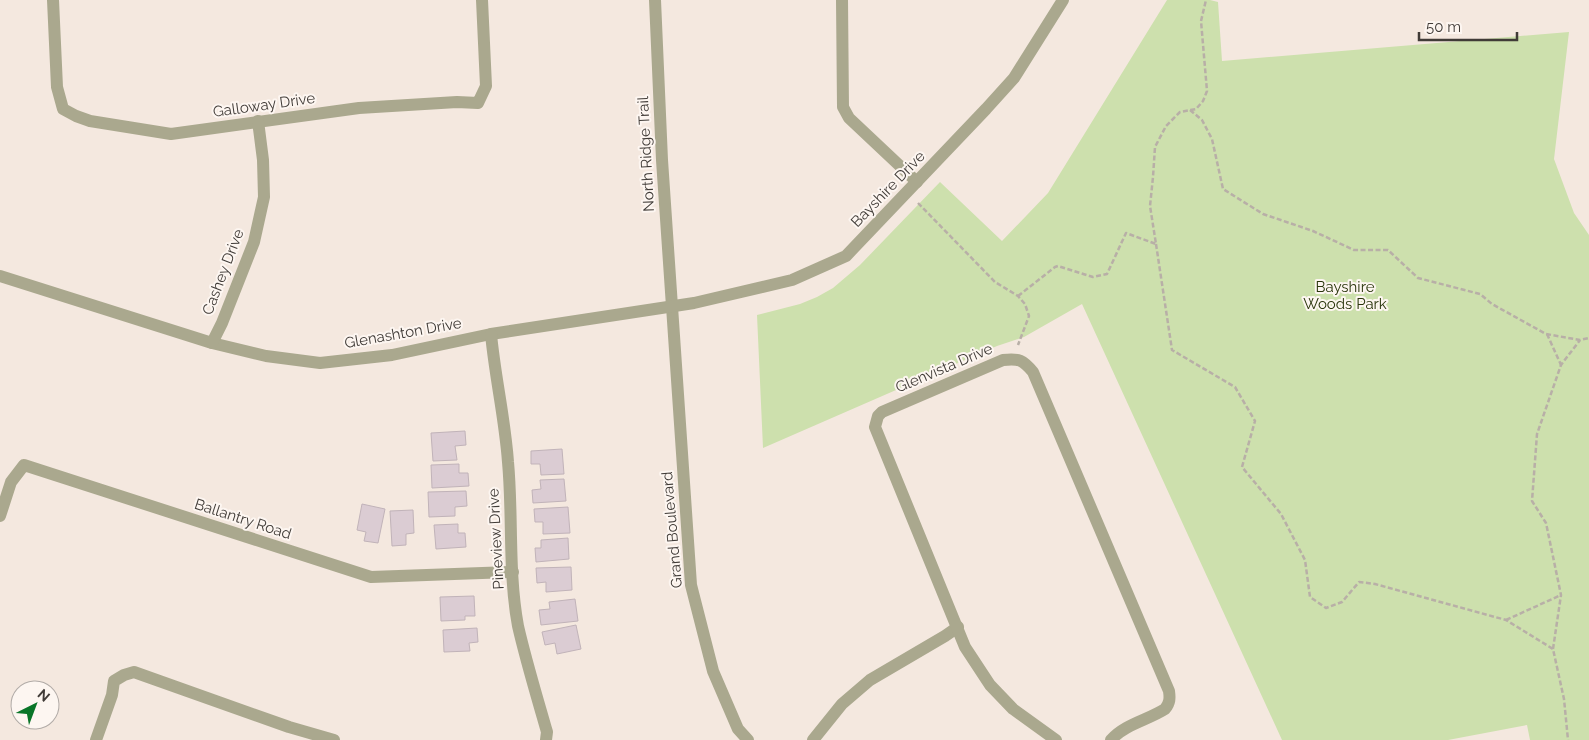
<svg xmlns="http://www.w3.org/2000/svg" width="1589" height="740" viewBox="0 0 1589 740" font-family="Raleway,sans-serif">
<rect width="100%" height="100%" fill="#f4e8df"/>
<path fill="#cde0ad" d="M1167,0H1210L1218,2L1222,61L1569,32L1554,159L1574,213L1589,235V740H1530L1527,725L1448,740H1282L1082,304L1024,337L997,346L763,448L757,315L800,304L817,297L833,288L860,265L940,182L1002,241L1048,193Z"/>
<g fill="#dbccd3" stroke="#c1b3b9">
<path d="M465,431L466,445L455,446L457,460L433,461L431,433Z"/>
<path d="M562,449L564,474L541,475L540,464H531V451Z"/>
<path d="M459,464V473H468L469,486L432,488L431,465Z"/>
<path d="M564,479L566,501L533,503L532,490L541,489L540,480Z"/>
<path d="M466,491L467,506L455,507V516L429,517L428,492Z"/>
<path d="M362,504L385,509L378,543L364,541L366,532L357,530Z"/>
<path d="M568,507L570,533L543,534V522H535L534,509Z"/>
<path d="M413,510L414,533L406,534V545L392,546L390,511Z"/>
<path d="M458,524V533H465L466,547L436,549L434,525Z"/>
<path d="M568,538L569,559L536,562L535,548H541V540Z"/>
<path d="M571,567L572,590L546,592V582L537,583L536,568Z"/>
<path d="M474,596L475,616H465V620L441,621L440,597Z"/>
<path d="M575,599L578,621L541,625L539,610L550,609L549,602Z"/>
<path d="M576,625L581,649L557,654L555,643L545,645L542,632Z"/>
<path d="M477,628L478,642L469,643L470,651L444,652L443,630Z"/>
</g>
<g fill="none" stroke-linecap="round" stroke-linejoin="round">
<g stroke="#b8afa7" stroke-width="2.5" stroke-dasharray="5 2.5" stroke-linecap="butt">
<path d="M1190,110L1202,120L1212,139L1223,189L1263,214L1313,231L1354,250H1388L1418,278L1480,294L1492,304L1546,334L1580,340L1589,338"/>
<path d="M918,203L995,282L1018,296L1025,304L1029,316L1018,345"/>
<path d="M1156,244L1172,350L1235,387L1255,421L1242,467L1281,514L1305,560L1310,597L1326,608L1342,602L1359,582L1375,584L1506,620L1553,649L1564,699L1568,740"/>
<path d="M1018,296L1055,267L1058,266L1093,277L1107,274L1126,233L1156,244L1150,206L1153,177L1155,147L1166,126L1180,112L1196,109L1203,101L1207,91L1201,21L1206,0"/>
<path d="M1547,334L1561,365"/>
<path d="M1506,620L1561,595"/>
<path d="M1553,649L1561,595L1546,523L1532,501L1537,434L1561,365L1580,340"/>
</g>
<g stroke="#aaa88e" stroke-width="12">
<path d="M53,0L57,87L63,109L76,116L90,121L171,134L359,108L457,102L478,103L486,86L482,0"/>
<path d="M655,0L662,160L691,585L713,671L738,729L748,740"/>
<path d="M842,0L843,107L849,118L917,182"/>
<path d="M0,276L212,343L266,356L320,363L392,355L491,334L694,303L792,280L846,256L986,109L1014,78L1063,0"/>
<path d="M491,334C495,377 505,419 508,462C513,516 508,572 518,626C526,661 537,697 547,732L546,740"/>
<path d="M212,343L222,323L254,242L264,197L263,160L258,121"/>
<path d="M0,516L11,482L24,465L371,577L513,572"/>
<path d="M96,740L112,695L114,681L124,675L134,672L289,727L334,740"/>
<path d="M813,740L842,704L870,680L945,636L958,627"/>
<path d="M1056,740L1013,709L990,685L965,647L875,427L878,416L882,412L1003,360C1019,358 1023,360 1033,372L1169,691C1170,698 1170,703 1165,709C1148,720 1125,724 1111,740"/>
</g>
</g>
<g text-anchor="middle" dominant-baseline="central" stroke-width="4" stroke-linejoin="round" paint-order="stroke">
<g font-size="15" fill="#403b37" stroke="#fdf6f1">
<text transform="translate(264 105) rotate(-8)">Galloway Drive</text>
<text transform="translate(646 154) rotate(-93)">North Ridge Trail</text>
<text transform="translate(888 189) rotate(-46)">Bayshire Drive</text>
<text transform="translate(223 272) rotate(-69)">Cashey Drive</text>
<text transform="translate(403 333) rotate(-10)">Glenashton Drive</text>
<text transform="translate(944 368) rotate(-23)">Glenvista Drive</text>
<text transform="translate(243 519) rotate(18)">Ballantry Road</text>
<text transform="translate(672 530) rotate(-95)">Grand Boulevard</text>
<text transform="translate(496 539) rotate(-93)">Pineview Drive</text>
</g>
<g font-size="15" fill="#2a360c" stroke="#fdf6f1">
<text x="1345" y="287">Bayshire<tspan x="1345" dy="17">Woods Park</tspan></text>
</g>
</g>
<g transform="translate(35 705) rotate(42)"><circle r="24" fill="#fdf6f1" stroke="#b1aba7"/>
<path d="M0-4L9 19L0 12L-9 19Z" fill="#097528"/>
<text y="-8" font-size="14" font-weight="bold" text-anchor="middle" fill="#403b37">N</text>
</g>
<path d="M1419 32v8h98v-8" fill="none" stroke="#403b37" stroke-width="2.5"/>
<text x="1426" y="32" font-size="15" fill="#403b37" stroke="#fdf6f1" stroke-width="4" paint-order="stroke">50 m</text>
</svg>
